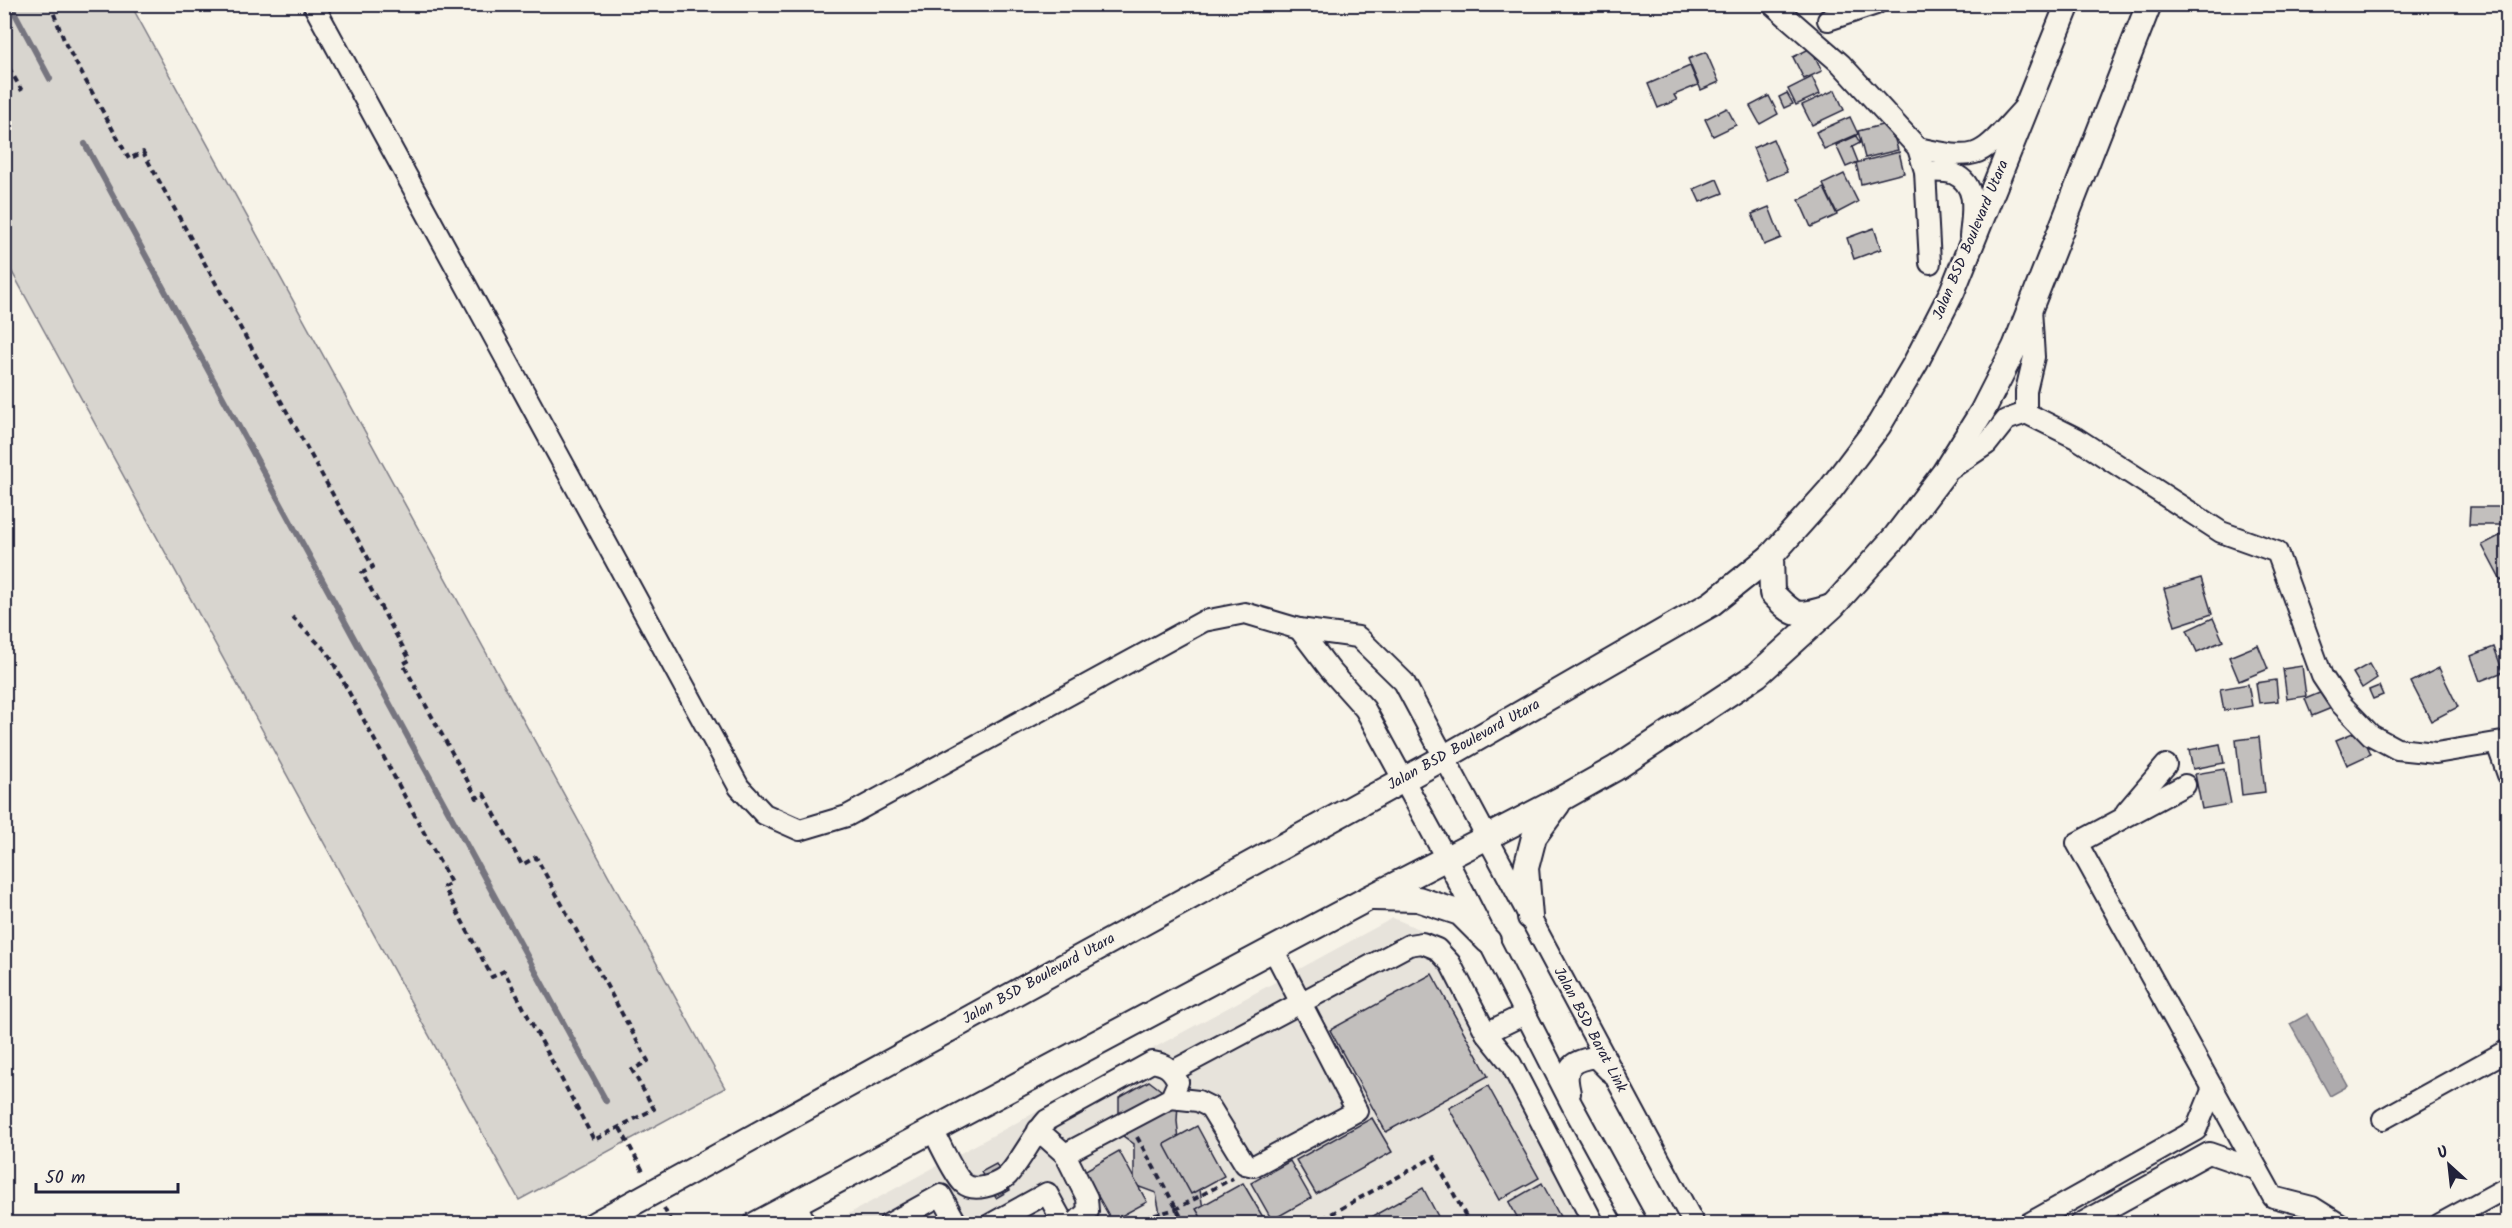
<svg xmlns="http://www.w3.org/2000/svg" width="2512" height="1228" viewBox="0 0 2512 1228" font-family="Kalam,sans-serif">
<rect width="100%" height="100%" fill="#f7f3e8"/>
<filter id="ink" filterUnits="userSpaceOnUse"><feTurbulence type="fractalNoise" baseFrequency=".0167" numOctaves="2"/><feDisplacementMap in="SourceGraphic" scale="12" xChannelSelector="R" yChannelSelector="G"/><feConvolveMatrix kernelMatrix="1 2 1 2 8 2 1 2 1" color-interpolation-filters="sRGB"/></filter>
<g filter="url(#ink)">
<path fill="#e7e3db" d="M1393,918L1443,939L1483,1011L1516,1052L1606,1223L830,1224Z"/>
<path fill="#d8d5cf" stroke="#7d7c85" stroke-width="1.5" d="M4,5H131L725,1088L519,1200L5,259Z"/>
<path fill="#aeabad" stroke="#76747f" stroke-width="1.5" d="M2308,1014L2348,1086L2330,1096L2290,1024Z"/>
<g fill="none" stroke-linecap="round" stroke-linejoin="round">
<g stroke="#76747f" stroke-width="6">
<path d="M10,4L50,79"/>
<path d="M85,144L606,1101"/>
</g>
</g>
<g fill="#c2bfbd" stroke="#22223b" stroke-width="1.5">
<path d="M1811,48L1822,71L1804,79L1793,57Z"/>
<path d="M1706,52L1719,82L1701,90L1688,59Z"/>
<path d="M1690,66L1698,85L1674,95L1677,100L1658,108L1648,84Z"/>
<path d="M1812,77L1820,94L1796,105L1788,89Z"/>
<path d="M1835,90L1844,110L1812,125L1802,105Z"/>
<path d="M1787,93L1793,104L1784,108L1779,97Z"/>
<path d="M1769,96L1778,114L1760,124L1750,106Z"/>
<path d="M1727,108L1736,125L1713,136L1705,119Z"/>
<path d="M1850,117L1858,134L1824,149L1816,132Z"/>
<path d="M1890,123L1898,150L1865,158L1858,131Z"/>
<path d="M1856,136L1860,143L1852,147L1858,162L1846,167L1836,145Z"/>
<path d="M1773,139L1787,172L1767,180L1753,148Z"/>
<path d="M1899,152L1904,173L1861,184L1856,163Z"/>
<path d="M1844,174L1858,202L1837,213L1823,184Z"/>
<path d="M1717,179L1723,193L1700,202L1694,189Z"/>
<path d="M1824,188L1837,215L1811,227L1799,200Z"/>
<path d="M1769,207L1781,238L1764,245L1752,214Z"/>
<path d="M1874,228L1881,249L1854,259L1847,238Z"/>
<path d="M2470,507H2502V525H2469Z"/>
<path d="M2503,534L2508,543V577L2501,581L2482,545Z"/>
<path d="M2201,578L2212,614L2175,626L2164,589Z"/>
<path d="M2213,618L2223,641L2197,652L2187,630Z"/>
<path d="M2258,645L2268,669L2239,681L2229,657Z"/>
<path d="M2494,647L2503,672L2480,681L2471,656Z"/>
<path d="M2369,664L2377,678L2362,688L2353,673Z"/>
<path d="M2302,666L2306,696L2287,699L2283,669Z"/>
<path d="M2439,668L2458,707L2431,721L2411,682Z"/>
<path d="M2276,680L2278,701L2259,703L2256,683Z"/>
<path d="M2248,684L2252,706L2224,711L2220,689Z"/>
<path d="M2379,686L2383,695L2373,699L2369,690Z"/>
<path d="M2327,690L2334,707L2312,716L2305,699Z"/>
<path d="M2360,730L2371,754L2347,765L2336,740Z"/>
<path d="M2259,737L2265,792L2242,795L2236,740Z"/>
<path d="M2220,744L2224,763L2193,769L2189,750Z"/>
<path d="M2224,769L2231,804L2202,809L2195,774Z"/>
<path d="M1432,974L1488,1076L1386,1132L1330,1030Z"/>
<path d="M1149,1081L1178,1103L1177,1121L1181,1159L1197,1170L1203,1209L1211,1224H1162L1156,1193L1134,1185V1144L1119,1133V1098Z"/>
<path d="M1488,1086L1539,1178L1499,1200L1449,1108Z"/>
<path d="M1372,1118L1392,1152L1316,1194L1296,1160Z"/>
<path d="M1197,1126L1224,1176L1191,1194L1164,1144Z"/>
<path d="M1119,1151L1147,1202L1112,1221L1084,1171Z"/>
<path d="M1290,1161L1311,1198L1272,1220L1251,1183Z"/>
<path d="M996,1164L1010,1190L996,1198L981,1172Z"/>
<path d="M1243,1183L1267,1224H1205L1196,1209Z"/>
<path d="M1542,1183L1564,1224H1521L1509,1202Z"/>
<path d="M1423,1188L1442,1224H1359Z"/>
</g>
<g fill="none" stroke-linecap="round" stroke-linejoin="round">
<g stroke="#22223b" stroke-width="24">
<g id="minor">
<path d="M313,4L739,787L764,814L800,830L847,816L1204,621L1245,613L1299,629L1358,637L1404,682L1694,1224"/>
<path d="M1772,4L1841,64L1918,148L1925,171L1930,263"/>
<path d="M1828,20L1876,4"/>
<path d="M1918,148C1982,162 1979,157 2022,110"/>
<path d="M1925,171C1934,172 1947,171 1954,174C1979,185 1972,215 1970,236"/>
<path d="M2026,413L2076,438L2221,532L2277,552L2322,676L2340,703L2371,735L2397,749L2436,753L2508,741"/>
<path d="M1947,471L1987,444L2006,420L2026,413V391L2034,357L2031,309"/>
<path d="M1299,629L1331,671L1365,709L1446,858L1572,1105L1637,1224"/>
<path d="M2497,744L2508,775"/>
<path d="M2185,785L2077,843L2273,1197L2312,1207L2339,1224"/>
<path d="M2126,812L2166,765"/>
<path d="M1486,1033L1525,1014"/>
<path d="M1173,1071L1409,945L1422,943L1437,949L1450,963L1486,1033L1511,1064L1594,1224"/>
<path d="M1570,1093C1564,1068 1569,1061 1595,1057L1609,1071"/>
<path d="M1171,1098L1198,1101L1210,1107L1245,1164L1254,1166L1357,1111L1273,949"/>
<path d="M2383,1119L2508,1050"/>
<path d="M933,1130C939,1142 954,1175 963,1183C974,1193 995,1185 1006,1177C1018,1166 1033,1135 1047,1120L1152,1062C1166,1064 1172,1069 1178,1082L1171,1098L1065,1154"/>
<path d="M1038,1130L1065,1154L1087,1198L1088,1211L1074,1224"/>
<path d="M795,1203L806,1224"/>
<path d="M889,1224L941,1195L957,1224"/>
<path d="M991,1224L1047,1193L1064,1224"/>
<path d="M2028,1224L2196,1130L2213,1088"/>
<path d="M2080,1224L2209,1153L2258,1170"/>
<path d="M2440,1224L2508,1187"/>
</g>
</g>
<g stroke="#22223b" stroke-width="28">
<g id="major">
<path d="M1771,556L1772,593C1797,619 1798,617 1831,607"/>
<path d="M1373,898L1418,899L1460,913L1488,941"/>
<path d="M1530,917L1526,868L1534,837L1558,804"/>
<path d="M595,1224L1445,757L1711,604L1771,556L1830,490L1879,425L1915,364L1952,292L2068,4"/>
<path d="M756,1224L1369,898L1561,799L1616,768L1757,675L1833,606L1896,536L1944,473L1982,412L2015,347L2149,4"/>
</g>
</g>
<g stroke="#22223b" stroke-width="4" stroke-dasharray="6 4.5" stroke-linecap="butt">
<path d="M50,4L66,45L129,159L143,152L373,567L362,573L410,660L403,664L477,798L484,794L522,865L536,857L648,1061L632,1070L654,1109L594,1140L504,971L492,977L444,887L451,883L328,653L292,617"/>
<path d="M4,59L22,91"/>
<path d="M620,1128L644,1173"/>
<path d="M1137,1137L1185,1224"/>
<path d="M664,1208L672,1224"/>
<path d="M1124,1224L1176,1209L1233,1178"/>
<path d="M1313,1224L1434,1157L1470,1224"/>
</g>
<use href="#minor" stroke="#f7f3e8" stroke-width="20"/>
<use href="#major" stroke="#f7f3e8" stroke-width="24"/>
</g>
</g>
<g text-anchor="middle" dominant-baseline="central" stroke-width="4.5" stroke-linejoin="round" paint-order="stroke">
<g font-size="15" fill="#22223b" stroke="#f7f3e8">
<text transform="translate(1971 240) rotate(-67)">Jalan BSD Boulevard Utara</text>
<text transform="translate(1464 745) rotate(-29)">Jalan BSD Boulevard Utara</text>
<text transform="translate(1039 979) rotate(-29)">Jalan BSD Boulevard Utara</text>
<text transform="translate(1590 1030) rotate(62)">Jalan BSD Barat Link</text>
</g>
</g>
<rect width="2512" height="1228" fill="none" stroke="#f7f3e8" stroke-width="24"/>
<rect x="12" y="12" width="2488" height="1204" fill="none" stroke="#22223b" stroke-width="2" filter="url(#ink)"/>
<g transform="translate(2449 1165) rotate(333)" stroke="#f7f3e8" stroke-width="4.5" paint-order="stroke">
<path d="M0-4.5L10 22L0 15L-10 22Z" fill="#22223b"/>
<text y="-9" font-size="16" font-weight="bold" text-anchor="middle" fill="#22223b">U</text>
</g>
<path d="M36 1183v9h142v-9" fill="none" stroke="#22223b" stroke-width="3"/>
<text x="45" y="1183" font-size="18" fill="#22223b" stroke="#f7f3e8" stroke-width="4.5" paint-order="stroke">50 m</text>
</svg>
